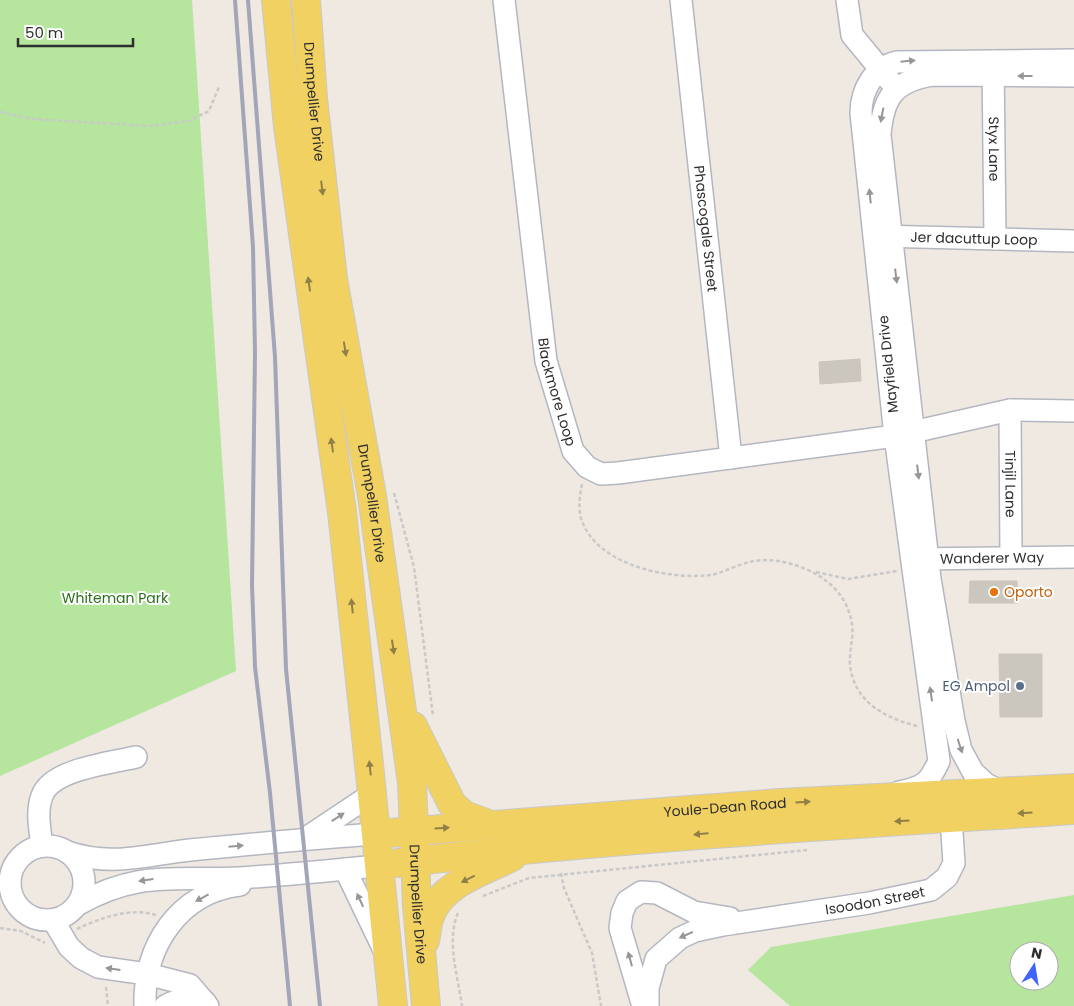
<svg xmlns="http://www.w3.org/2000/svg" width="1074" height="1006" viewBox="0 0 1074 1006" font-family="Poppins,sans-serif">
<rect width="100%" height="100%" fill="#efe9e1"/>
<g fill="#b6e59e" fill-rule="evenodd">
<path d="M0,0H192L236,671L0,776Z"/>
<path d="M1074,895V1006H790L748,970L771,947ZM1019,951H1049V981H1019Z"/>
</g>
<g fill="#cbc7bf" stroke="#cbc5ba">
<path d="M860,359L861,381L820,384L819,362Z"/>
<path d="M970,581H1017L1018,603H969Z"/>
<path d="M999,654H1042V717H1000Z"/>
</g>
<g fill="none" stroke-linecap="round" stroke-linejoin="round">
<g stroke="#b4b7c1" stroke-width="24">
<g id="minor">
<path id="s1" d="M504,0L546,361L573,451L587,467L601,474L618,473L895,436L1010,410L1074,411"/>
<path id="s2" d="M681,0L731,458"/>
<path d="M847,0L852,35L890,81"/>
<path id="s3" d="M993,61L995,239"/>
<path id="s4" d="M878,236L1074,241"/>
<path id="s5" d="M1010,410L1011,557"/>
<path id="s6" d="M913,559L1074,557"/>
<path d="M899,792C924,787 929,783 939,761L895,436L861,113C861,90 874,67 897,62L1074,60"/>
<path d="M1004,793L986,784L973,772L961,750L954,721L930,579L880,135C883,97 894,81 933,75L1074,76"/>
<path d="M306,838L372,794"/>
<circle cx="47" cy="883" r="37"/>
<path d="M42,846C40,830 36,811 42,796C51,769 111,763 136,757"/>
<path d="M67,852C112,867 145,855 190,850C252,844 314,838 376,834"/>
<path d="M345,869L383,948"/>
<path d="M77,905C138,870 175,881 239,878C286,875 333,870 379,866"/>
<path d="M53,920L69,947L81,958L98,967L147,974L190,985L208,1006"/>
<path d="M642,1003L620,928L622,913L627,901L641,892L657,893L694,912L730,918"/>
<path d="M145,1006C143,947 179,892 240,885"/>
<path d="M165,1006C179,998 189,998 205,1002"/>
<path id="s7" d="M648,1006V988L656,959L680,938L695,931L723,925L869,903L931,890L947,877L954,863L951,818L940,807"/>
</g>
</g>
<g stroke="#c9c9c9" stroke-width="30">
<g id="major">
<path d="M276,0L288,127L342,512L370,774L393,1006"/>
<path id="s8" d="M306,0L313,98L333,279L372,496L412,783L417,906L426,1006"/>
<path d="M413,726L452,804L464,815L491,825"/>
<path id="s9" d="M376,834L780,803L1074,788"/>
<path d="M398,863C623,837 848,825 1074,810"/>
<path d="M425,941C427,932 427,922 431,914C443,883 485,871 512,857"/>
</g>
</g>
<g stroke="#c9c9c9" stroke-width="2.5" stroke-dasharray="4 2.5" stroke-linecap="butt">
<path d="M0,112L32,119L151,126L189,121L209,111L219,87"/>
<path d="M582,484C580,495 578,506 581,518C595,565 668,580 710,575C723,573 734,566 746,563C763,558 779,560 795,565C823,574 847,592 852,624C854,637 849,651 850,665C854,702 885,718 917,726"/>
<path d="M394,493L414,567L433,716"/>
<path d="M816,572L848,579L897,571"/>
<path d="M561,873L564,888L592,953L601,1006"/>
<path d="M483,896L529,878L807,850"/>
<path d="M458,913C446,940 458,977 462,1006"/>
<path d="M0,928L21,931L45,943"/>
<path d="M77,929C100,918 131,907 156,915"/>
<path d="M106,987L108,1006"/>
</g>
<use href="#minor" stroke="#fff" stroke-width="21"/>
<use href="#major" stroke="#f2d163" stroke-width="28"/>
<g stroke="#a3a6b8" stroke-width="4">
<path d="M235,0L253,247L255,352L252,585L255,667L270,793L290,1006"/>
<path d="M248,0L275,357L286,669L320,1006"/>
</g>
</g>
<defs><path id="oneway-solid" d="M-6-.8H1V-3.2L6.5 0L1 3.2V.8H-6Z" transform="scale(1.25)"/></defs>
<g fill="#969696">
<use href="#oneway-solid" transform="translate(908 61) rotate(-6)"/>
<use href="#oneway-solid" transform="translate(1025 76) rotate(-180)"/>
<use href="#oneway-solid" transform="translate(882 115) rotate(101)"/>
<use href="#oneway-solid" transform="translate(870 196) rotate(-96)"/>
<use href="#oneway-solid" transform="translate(896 276) rotate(83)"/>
<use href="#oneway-solid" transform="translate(918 472) rotate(83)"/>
<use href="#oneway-solid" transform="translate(931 694) rotate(-98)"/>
<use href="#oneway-solid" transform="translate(960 746) rotate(72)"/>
<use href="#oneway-solid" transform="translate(338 817) rotate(-33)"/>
<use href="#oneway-solid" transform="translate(236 846) rotate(-5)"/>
<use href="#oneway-solid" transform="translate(146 880) rotate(172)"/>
<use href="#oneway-solid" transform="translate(202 898) rotate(152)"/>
<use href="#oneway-solid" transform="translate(360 900) rotate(-115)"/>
<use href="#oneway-solid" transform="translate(686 935) rotate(156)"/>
<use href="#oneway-solid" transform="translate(630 959) rotate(-105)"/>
<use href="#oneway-solid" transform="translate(113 969) rotate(-172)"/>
</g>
<g fill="#908048">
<use href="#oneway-solid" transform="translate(322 188) rotate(83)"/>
<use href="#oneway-solid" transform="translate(309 284) rotate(-98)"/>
<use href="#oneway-solid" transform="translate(345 349) rotate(81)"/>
<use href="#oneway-solid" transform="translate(332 445) rotate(-98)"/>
<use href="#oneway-solid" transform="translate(352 606) rotate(-96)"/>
<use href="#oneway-solid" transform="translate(393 647) rotate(82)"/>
<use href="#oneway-solid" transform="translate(370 768) rotate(-96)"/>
<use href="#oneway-solid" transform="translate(803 802) rotate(-3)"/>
<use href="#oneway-solid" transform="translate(1025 813) rotate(176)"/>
<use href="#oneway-solid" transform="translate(902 821) rotate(177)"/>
<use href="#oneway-solid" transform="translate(442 828) rotate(-3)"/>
<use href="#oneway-solid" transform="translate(701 834) rotate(175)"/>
<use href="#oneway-solid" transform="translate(468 879) rotate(153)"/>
</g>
<circle fill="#e8710a" stroke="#fff" stroke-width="2" cx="994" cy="592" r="5"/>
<circle fill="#5c6f8a" stroke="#fff" stroke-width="2" cx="1020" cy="686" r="5"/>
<g text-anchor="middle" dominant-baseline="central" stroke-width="4" stroke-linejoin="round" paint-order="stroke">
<g font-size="14" fill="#2e2e2e" stroke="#fff">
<text stroke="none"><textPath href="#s8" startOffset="102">Drumpellier Drive</textPath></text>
<text stroke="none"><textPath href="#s3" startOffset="88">Styx Lane</textPath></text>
<text stroke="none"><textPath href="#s2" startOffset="230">Phascogale Street</textPath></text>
<text stroke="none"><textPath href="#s4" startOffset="96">Jer dacuttup Loop</textPath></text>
<text transform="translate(888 364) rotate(-96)">Mayfield Drive</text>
<text stroke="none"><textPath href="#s1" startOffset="396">Blackmore Loop</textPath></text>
<text stroke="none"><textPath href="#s5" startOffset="74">Tinjil Lane</textPath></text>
<text stroke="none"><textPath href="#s8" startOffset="508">Drumpellier Drive</textPath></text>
<text stroke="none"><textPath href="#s6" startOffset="79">Wanderer Way</textPath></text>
<text stroke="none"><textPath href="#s9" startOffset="350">Youle-Dean Road</textPath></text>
<text stroke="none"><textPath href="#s7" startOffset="279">Isoodon Street</textPath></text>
<text stroke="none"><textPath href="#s8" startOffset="912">Drumpellier Drive</textPath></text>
</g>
<g font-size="14" fill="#c56008" stroke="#fff" text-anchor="start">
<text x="1004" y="592">Oporto</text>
</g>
<g font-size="14" fill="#2c6e1b" stroke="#fff">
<text x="115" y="598">Whiteman Park</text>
</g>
<g font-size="14" fill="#4e5e75" stroke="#fff" text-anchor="end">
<text x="1010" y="686">EG Ampol</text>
</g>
</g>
<g transform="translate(1034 966) rotate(12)"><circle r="24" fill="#ffffff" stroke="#ababab"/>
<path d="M0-4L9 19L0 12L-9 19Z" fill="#4264fb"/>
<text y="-8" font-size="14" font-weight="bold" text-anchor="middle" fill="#2e2e2e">N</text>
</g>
<path d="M18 38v8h115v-8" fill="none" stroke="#2e2e2e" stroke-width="2.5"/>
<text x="25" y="38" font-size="15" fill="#2e2e2e" stroke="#ffffff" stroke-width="4" paint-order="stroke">50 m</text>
</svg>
